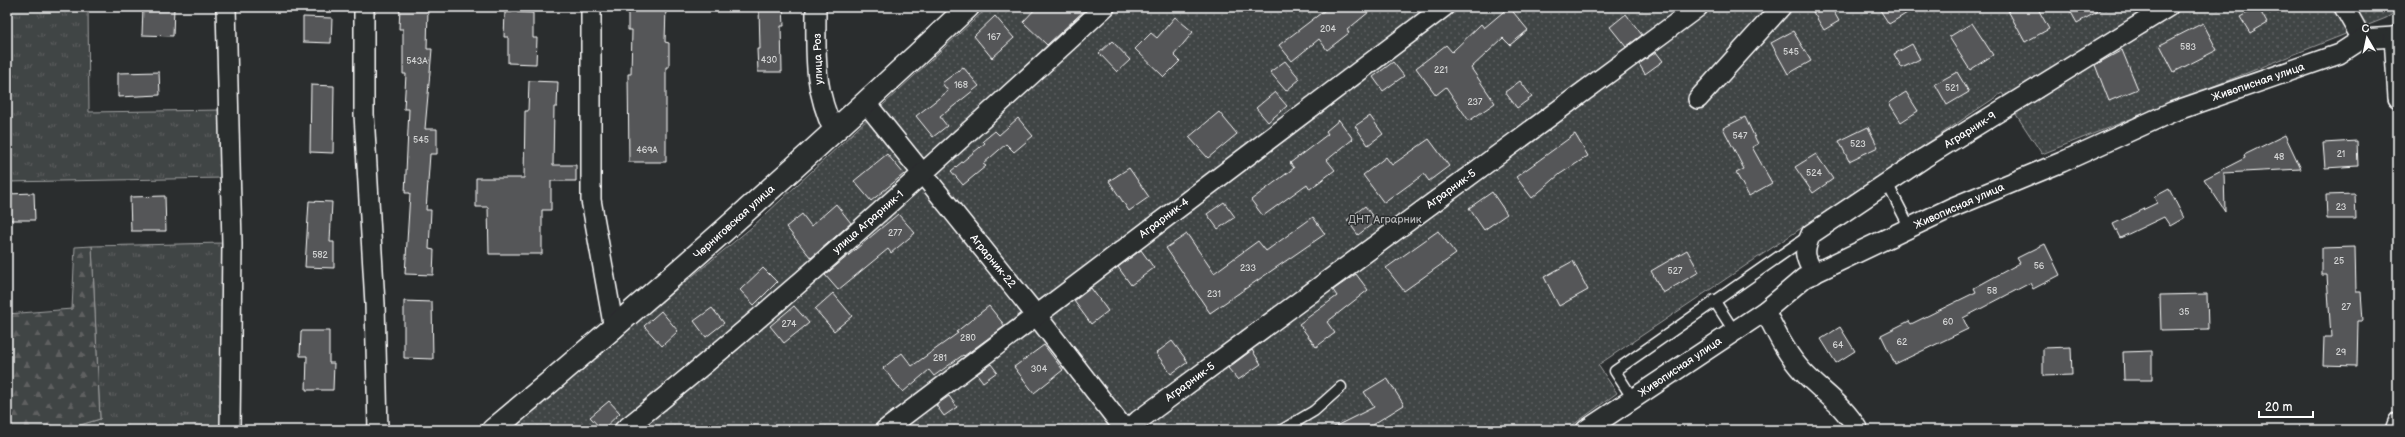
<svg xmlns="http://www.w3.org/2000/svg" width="2405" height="437" viewBox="0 0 2405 437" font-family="'Balsamiq Sans',sans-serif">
<defs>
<pattern id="grass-tufts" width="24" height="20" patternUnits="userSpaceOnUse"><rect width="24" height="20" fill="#414445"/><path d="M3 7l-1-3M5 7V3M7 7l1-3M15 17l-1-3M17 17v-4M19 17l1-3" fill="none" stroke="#5e6061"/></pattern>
<pattern id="forest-firs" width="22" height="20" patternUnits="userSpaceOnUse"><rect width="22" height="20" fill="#414445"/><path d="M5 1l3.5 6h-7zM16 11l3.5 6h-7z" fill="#5e6061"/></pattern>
<pattern id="garden-dots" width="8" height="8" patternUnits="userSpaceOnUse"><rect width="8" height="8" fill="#414445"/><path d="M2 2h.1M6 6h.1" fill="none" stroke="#5e6061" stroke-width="1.8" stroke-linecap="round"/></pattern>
</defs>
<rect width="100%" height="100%" fill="#2a2d2e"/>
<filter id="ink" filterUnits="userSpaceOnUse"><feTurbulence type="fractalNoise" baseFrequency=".025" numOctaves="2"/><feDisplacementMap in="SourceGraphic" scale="8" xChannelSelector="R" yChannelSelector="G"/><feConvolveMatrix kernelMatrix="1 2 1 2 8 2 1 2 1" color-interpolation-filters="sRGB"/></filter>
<g filter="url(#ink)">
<g fill="url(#grass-tufts)" stroke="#a0a2a2">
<path d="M7,7H88L89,112L222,110V178L7,182Z"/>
<path d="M223,243L221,430H22L77,426L100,419L92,246Z"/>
</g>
<path fill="url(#forest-firs)" stroke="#a0a2a2" d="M92,246L100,419L77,426L7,430V314L72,309L75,247Z"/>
<path fill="url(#garden-dots)" stroke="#a0a2a2" d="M988,7H2398V11L2386,18L2042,154L2002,93L1598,365L1617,393L1566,430H506L752,227Z"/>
<g fill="#555758" stroke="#fff">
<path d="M143,7H174L173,36L142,35Z"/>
<path d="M400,7H428L427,49H432L425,129H437V154H430L426,210H431L429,249L434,250L433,275L405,274L410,193H405L409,109H404L406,74H403V29H399Z"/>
<path d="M628,7H666L665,42L669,43V67H666V162H629L628,74H631L632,30H628Z"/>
<path d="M759,7H783L784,26H781L782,72H758L757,49H760Z"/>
<path d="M1037,7H1088L1047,45L1023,22Z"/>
<path d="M1329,7H1375L1347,30L1349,33L1327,50L1319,39L1292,61L1279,45Z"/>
<path d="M1509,7L1528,30L1510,45L1503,38L1471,68L1495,103L1469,121L1446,87L1436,95L1416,68L1446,45L1452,52L1481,24L1484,28Z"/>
<path d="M1810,7H1831L1839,21L1824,30Z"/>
<path d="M1878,7H1917L1889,24Z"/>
<path d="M2006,7H2037L2049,29L2025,42Z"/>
<path d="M2068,7H2106L2077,23Z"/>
<path d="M2258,7L2267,23L2250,33L2240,17Z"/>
<path d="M505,12L533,13V38H537L536,64L508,63V37H504Z"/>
<path d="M1626,14L1642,35L1626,47L1610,27Z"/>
<path d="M995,16L1014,38L992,58L974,36Z"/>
<path d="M303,17L332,18L331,43L303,42Z"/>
<path d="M1175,17L1193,32L1174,55L1180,61L1164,77L1135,49L1151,33L1157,38Z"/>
<path d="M1972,23L1993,55L1970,70L1949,37Z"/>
<path d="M2203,23L2217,50L2174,72L2160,45Z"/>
<path d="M1793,31L1811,61L1788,74L1771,43Z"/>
<path d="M1112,41L1130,60L1117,72L1099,53Z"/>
<path d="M1912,44L1920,59L1902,68L1894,54Z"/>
<path d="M2122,50L2138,89L2109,101L2095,65Z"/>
<path d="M1656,52L1663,61L1645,74L1639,64Z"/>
<path d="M1285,61L1300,79L1286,91L1270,72Z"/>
<path d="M1393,62L1404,76L1383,91L1373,77Z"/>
<path d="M963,67L979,86L940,117L947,126L933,137L916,116L948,91L942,83Z"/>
<path d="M159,72L160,95L118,97V73Z"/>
<path d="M1957,72L1969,92L1947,105L1935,84Z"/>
<path d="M529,81L558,82L557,107H554L553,165H576V181H551V210H542V254H489L488,207H476V178H524L525,111H528Z"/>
<path d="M1520,81L1532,97L1517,108L1505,92Z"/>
<path d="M311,85L334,86L333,153L310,152Z"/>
<path d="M1275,92L1287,106L1268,122L1256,108Z"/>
<path d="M1906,92L1918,111L1901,122L1889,103Z"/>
<path d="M1219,112L1237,134L1208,158L1189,137Z"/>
<path d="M1370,116L1383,134L1368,145L1355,126Z"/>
<path d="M1745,117L1758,144L1752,147L1772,183L1749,196L1736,173L1744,169L1723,128Z"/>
<path d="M1018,118L1033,136L1014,152L1006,144L983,164L986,166L963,185L951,171L985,143L983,141L995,131L999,135Z"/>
<path d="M1339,120L1353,139L1327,160L1335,170L1310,189L1307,184L1263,216L1251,200L1294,168L1290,163L1328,134L1326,131Z"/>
<path d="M1868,127L1878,147L1849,161L1839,141Z"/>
<path d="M1575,134L1588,156L1560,174L1532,198L1516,177Z"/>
<path d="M2285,135L2301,169L2224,173L2225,211L2204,179L2245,158L2244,155Z"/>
<path d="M1429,139L1449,166L1429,181L1424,174L1384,203L1363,175L1386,157L1392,165Z"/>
<path d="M2357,141L2358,166L2325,168L2323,143Z"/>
<path d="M887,154L904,174L871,201L854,181Z"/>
<path d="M1816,154L1833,179L1813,193L1795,167Z"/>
<path d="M1129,168L1149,197L1129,211L1109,181Z"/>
<path d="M2169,189L2184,218L2170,226L2164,217L2120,238L2113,224L2157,203L2154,197Z"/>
<path d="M1492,192L1507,214L1484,230L1469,208Z"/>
<path d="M34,193L35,220H9L8,194Z"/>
<path d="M2355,194L2356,219H2327L2326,195Z"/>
<path d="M165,196L166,231H131L130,197Z"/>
<path d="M309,201L332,202L330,242H334V268L305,267Z"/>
<path d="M1224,202L1235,217L1218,229L1207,214Z"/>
<path d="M836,204L851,223L811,258L786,227L802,214L811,226Z"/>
<path d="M1365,206L1376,221L1358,235L1347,220Z"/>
<path d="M898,214L915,233L891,253L888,249L838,290L825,275Z"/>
<path d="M1313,217L1325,234L1210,313L1166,248L1187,234L1214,273L1258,241L1266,251Z"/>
<path d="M1438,231L1456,254L1404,291L1386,268Z"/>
<path d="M2045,244L2060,275L2033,289L2030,283L1963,318L1968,329L1895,364L1881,335L1909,321L1911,324L1976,292L1974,288L2020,263L2017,258Z"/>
<path d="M2355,247L2356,292H2361L2363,321H2358L2357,366L2323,365L2324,337H2331L2327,275H2322V248Z"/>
<path d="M1141,250L1154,268L1131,285L1118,267Z"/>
<path d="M1687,250L1699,272L1663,293L1651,271Z"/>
<path d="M1573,261L1588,290L1559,306L1544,277Z"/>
<path d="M763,268L777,282L754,305L740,290Z"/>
<path d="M1356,274L1368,290L1327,322L1335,333L1316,347L1299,324L1337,296L1333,290Z"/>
<path d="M1091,288L1108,311L1091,324L1074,301Z"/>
<path d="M833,293L852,316L834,331L815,309Z"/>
<path d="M2207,294L2208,329L2161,330L2160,295Z"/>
<path d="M404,301L432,302L433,359L404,358Z"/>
<path d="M794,306L809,323L784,343L770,326Z"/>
<path d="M989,306L1005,326L964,356L963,355L934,376L929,370L903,392L883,368L902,353L912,366L958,333L956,332Z"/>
<path d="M712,308L724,323L706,337L694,321Z"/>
<path d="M661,311L678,331L662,346L644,326Z"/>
<path d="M1840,327L1855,351L1836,363L1821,339Z"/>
<path d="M301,331H329V363H334L333,390H306L307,356H300Z"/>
<path d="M1172,341L1188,362L1171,374L1156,353Z"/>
<path d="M1044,345L1063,370L1034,393L1014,367Z"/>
<path d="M2071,347L2072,375L2043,376V348Z"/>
<path d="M1252,350L1261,364L1238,380L1228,368Z"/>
<path d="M2152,351V380H2124L2123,352Z"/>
<path d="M991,364L997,372L983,382L977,374Z"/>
<path d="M1387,378L1404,405L1364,430H1328L1374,407L1364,392Z"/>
<path d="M949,396L957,407L944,416L936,405Z"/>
<path d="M609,401L620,413L602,430L590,417Z"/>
</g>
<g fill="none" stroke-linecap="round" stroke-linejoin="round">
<g stroke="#fff" stroke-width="13">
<g id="lane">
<path d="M1887,183L1910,228"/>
<path d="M1714,300L1734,331"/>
<path d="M1633,399L1615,371L1807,237"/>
<path d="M1282,430L1314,411L1341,387"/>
</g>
</g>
<g stroke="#fff" stroke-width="22">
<g id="street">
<path d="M226,7L232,244L230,430"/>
<path d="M364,7V114L375,304L378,430"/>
<path d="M591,7V200L614,329"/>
<path d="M816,7C816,56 813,86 834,132"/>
<path d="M2344,7L2362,39L2394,37L2398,35"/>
<path d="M2394,37L2398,98"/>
<path d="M1698,99L1781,7"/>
<path d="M866,103L1036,315L1125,430"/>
<path d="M1814,274C1804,256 1803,252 1811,234L1924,158L2168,7"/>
<path d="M1765,311C1776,332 1786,354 1803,372C1822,392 1844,405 1858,430"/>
<path d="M624,430C791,296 948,151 1105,7"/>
<path d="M885,430L1444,7"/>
<path d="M1128,430L1139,420L1698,7"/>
<path d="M1586,430L1765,311L1804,278L1951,208L2062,162L2172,112L2339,54L2362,39"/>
<path d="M2395,430L2398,422"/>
</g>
</g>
<g stroke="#fff" stroke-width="25">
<path id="secondary" d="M493,430C656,294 814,152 968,7"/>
</g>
<use href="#lane" stroke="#2a2d2e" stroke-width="10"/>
<use href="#street" stroke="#2a2d2e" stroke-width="19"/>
<use href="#secondary" stroke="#2a2d2e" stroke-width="22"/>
</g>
</g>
<g text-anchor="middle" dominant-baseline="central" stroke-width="3" stroke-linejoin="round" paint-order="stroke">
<g font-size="9" fill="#d4d5d5">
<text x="1328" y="29">204</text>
<text x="994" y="37">167</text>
<text x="2188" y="47">583</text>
<text x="1791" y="52">545</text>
<text x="769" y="60">430</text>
<text x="417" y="61">543А</text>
<text x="1441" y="70">221</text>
<text x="961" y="85">168</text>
<text x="1952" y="88">521</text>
<text x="1475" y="102">237</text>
<text x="1740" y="136">547</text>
<text x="421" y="140">545</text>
<text x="1858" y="144">523</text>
<text x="647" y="150">469А</text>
<text x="2341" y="154">21</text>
<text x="2279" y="157">48</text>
<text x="1814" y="173">524</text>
<text x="2341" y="207">23</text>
<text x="895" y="233">277</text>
<text x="320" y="255">582</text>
<text x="2339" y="261">25</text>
<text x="2039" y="266">56</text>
<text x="1248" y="268">233</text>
<text x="1675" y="271">527</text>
<text x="1992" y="291">58</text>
<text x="1214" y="294">231</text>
<text x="2346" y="307">27</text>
<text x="2184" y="312">35</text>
<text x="1948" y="322">60</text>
<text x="789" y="324">274</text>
<text x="968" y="338">280</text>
<text x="1902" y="342">62</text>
<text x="1838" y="345">64</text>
<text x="2341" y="352">29</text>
<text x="940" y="358">281</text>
<text x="1039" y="369">304</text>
</g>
<g font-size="11" fill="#fff" stroke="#2a2d2e">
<text transform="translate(818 59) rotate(-92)">улица Роз</text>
<text transform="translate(2258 82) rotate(-19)">Живописная улица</text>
<text transform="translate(1970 130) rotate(-32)">Аграрник-9</text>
<text transform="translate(1451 189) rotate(-36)">Аграрник-5</text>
<text transform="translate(1959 206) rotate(-24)">Живописная улица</text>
<text transform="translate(1164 218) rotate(-37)">Аграрник-4</text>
<text transform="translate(734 222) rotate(-42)">Черниговская улица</text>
<text transform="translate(868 222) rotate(-41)">улица Аграрник-1</text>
<text transform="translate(993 261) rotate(51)">Аграрник-22</text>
<text transform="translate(1680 367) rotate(-34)">Живописная улица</text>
<text transform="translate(1190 382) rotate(-36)">Аграрник-5</text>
</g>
<g font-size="11" fill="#b3b4b5" stroke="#2a2d2e">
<text x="1385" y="219">ДНТ Аграрник</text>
</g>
</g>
<rect width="2405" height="437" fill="none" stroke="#2a2d2e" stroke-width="24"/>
<rect x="12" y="12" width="2381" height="413" fill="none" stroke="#fff" stroke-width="1.5" filter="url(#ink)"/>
<g transform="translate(2367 38) rotate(351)" stroke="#2a2d2e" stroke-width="3" paint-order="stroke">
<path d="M0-3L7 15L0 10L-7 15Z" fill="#ffffff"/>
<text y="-6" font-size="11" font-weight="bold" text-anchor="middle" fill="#ffffff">С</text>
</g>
<path d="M2259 411v6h54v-6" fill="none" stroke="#ffffff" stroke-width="2"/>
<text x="2265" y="411" font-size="12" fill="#ffffff" stroke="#2a2d2e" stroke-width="3" paint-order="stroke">20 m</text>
</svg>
